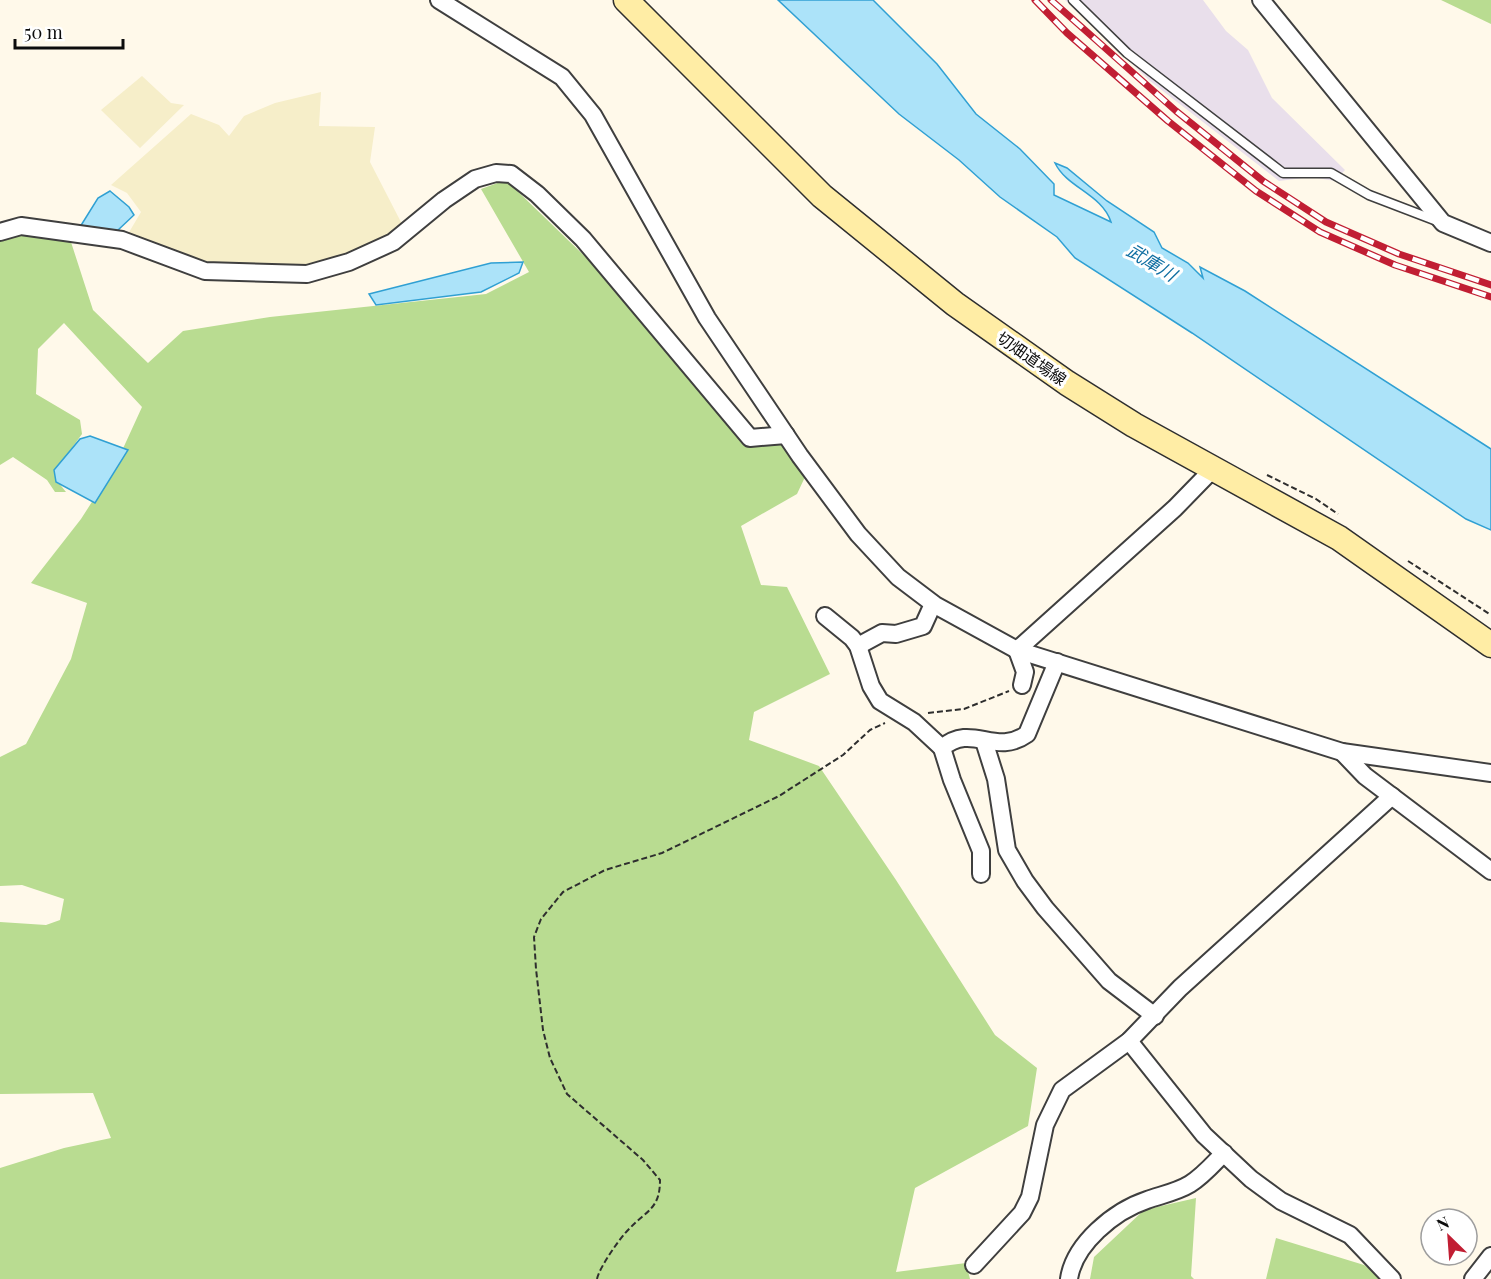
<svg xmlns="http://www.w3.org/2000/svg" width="1491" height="1279" viewBox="0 0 1491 1279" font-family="'Playfair Display','Noto Sans JP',serif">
<rect width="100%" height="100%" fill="#fff9ea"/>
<path fill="#e9dfeb" d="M1065,0H1203L1226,31L1248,50L1272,98L1345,170L1335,181L1311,177L1279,181L1150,81Z"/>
<g fill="#f6eec9">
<path d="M142,76L171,103L184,105L140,148L101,110Z"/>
<path d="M321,92L319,126L375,127L370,162L403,226L380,246L328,266L284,269L194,262L128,234L141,212L127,193L111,185L191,114L219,125L229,136L244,116L275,103Z"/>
</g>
<g fill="#b9dc91">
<path d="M1441,0H1491V24Z"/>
<path d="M506,180L600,271L747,443L782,445L805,477L797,494L741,526L761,585L787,587L830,674L754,712L749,740L819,766L896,880L995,1035L1037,1068L1028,1126L915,1188L896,1272L966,1263L970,1279H0V1168L64,1148L111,1138L93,1093L0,1094V922L46,925L60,920L64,899L22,885L0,886V757L26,744L71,659L87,603L31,583L81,519L115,466L142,407L64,323L38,349L36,394L80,420L82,434L56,470L58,482L66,492H55L47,480L13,457L0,465V241L11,234L70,239L93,310L148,363L183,331L270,317L486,294L529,272L481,189Z"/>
<path d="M1196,1198L1191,1276L1194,1279H1090L1094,1257L1144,1210Z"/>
<path d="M1276,1238L1364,1265L1382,1279H1266Z"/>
</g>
<g fill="#ace3f9" stroke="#30a0d3" stroke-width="1.5">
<path d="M778,0H873L937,64L976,114L1020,149L1054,184V195L1111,222C1102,194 1067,188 1055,163L1067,168L1107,201L1154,232L1162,248L1188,263L1203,278L1200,267L1245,291L1491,449V530L1466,519L1192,333L1075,258L1057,237L1000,197L959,160L899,114Z"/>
<path d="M110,191L129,207L134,215L117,231L80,227L98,198Z"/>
<path d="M523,262L519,273L481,292L376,305L369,294L491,263Z"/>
<path d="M90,436L128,450L95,503L56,482L54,470L80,439Z"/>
</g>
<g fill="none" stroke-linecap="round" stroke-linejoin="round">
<g stroke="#3f3f3f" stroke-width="11">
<path id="lane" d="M1073,0L1127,53L1283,173H1331L1369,195L1437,221"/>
</g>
<g stroke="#3f3f3f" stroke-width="20">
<g id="street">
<path d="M439,0L562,77L593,115L707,318L800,456L858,534L898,577L935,605L1017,650L1342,752L1491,773"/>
<path d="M1261,0L1443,223L1491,243"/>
<path d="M0,232L21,226L122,240L205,271L307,274L349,262L393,242L444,200L475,179L496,173L511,174L537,194L583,239L750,438L786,435"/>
<path d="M825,616L852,638L858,646L871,686L880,701L914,722L942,748"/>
<path d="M858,646L882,633L896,634L923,626L933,604"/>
<path d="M1022,685L1025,672L1017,650L1175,508L1212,470"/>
<path d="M984,741L996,779L1007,850L1025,881L1045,908L1109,981L1155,1016"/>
<path d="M1342,752L1365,776L1491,871"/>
<path d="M981,874V851L952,780L942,748C972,722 995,757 1027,734L1057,662"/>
<path d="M1129,1041L1204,1135L1251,1179L1281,1201L1350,1235L1392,1279"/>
<path d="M974,1265L1022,1213L1030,1197L1045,1125L1062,1090L1129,1041L1180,988L1392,796"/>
<path d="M1069,1279C1074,1244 1114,1211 1147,1200C1161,1195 1177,1192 1190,1184C1203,1176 1214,1163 1224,1153"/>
<path d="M1473,1279L1491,1256"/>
</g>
</g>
<g stroke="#2e2e2e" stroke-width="27">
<path id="secondary" d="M626,0L822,196L955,304L1067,383L1134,425L1339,538L1491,645"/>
</g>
<g stroke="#2e2e2e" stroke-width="2" stroke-dasharray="6 3" stroke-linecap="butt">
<path d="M1267,475L1316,499L1338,514"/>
<path d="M1408,561L1491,615"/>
<path d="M928,713L964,709L1009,691"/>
<path d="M597,1279C599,1268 621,1236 630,1228C647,1210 660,1209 660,1180L643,1160L567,1094L550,1058L543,1030L536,969L534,937L541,919L563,892L605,870L662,853L779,796L843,755L870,730L885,723"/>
</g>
<use href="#lane" stroke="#fff" stroke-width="8"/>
<use href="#street" stroke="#fff" stroke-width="16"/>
<use href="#secondary" stroke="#ffeda5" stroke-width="24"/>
<g stroke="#c11e33" stroke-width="7">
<g id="rail">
<path d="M1035,0L1067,33L1168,121L1256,191L1320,232L1395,265L1491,297"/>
<path d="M1051,0L1176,111L1263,181L1326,222L1399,254L1491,285"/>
</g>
</g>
<use href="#rail" stroke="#fff" stroke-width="4.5" stroke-dasharray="14" stroke-linecap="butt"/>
</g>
<g text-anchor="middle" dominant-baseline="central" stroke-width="6" stroke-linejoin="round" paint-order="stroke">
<g font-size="16" fill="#0c0c0c" stroke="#fff">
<text transform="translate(1032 358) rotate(35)">切畑道場線</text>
</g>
<g font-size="18" font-style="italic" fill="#106fa2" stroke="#fff">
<text transform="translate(1152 262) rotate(31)">武庫川</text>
</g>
</g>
<g transform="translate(1449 1237) rotate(335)"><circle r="28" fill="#ffffff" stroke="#9e9e9e" stroke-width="1.5"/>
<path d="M0-4.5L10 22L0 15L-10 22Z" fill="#c11e33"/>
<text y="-9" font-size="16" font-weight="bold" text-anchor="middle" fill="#0c0c0c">N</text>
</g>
<path d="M15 39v9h108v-9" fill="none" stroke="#0c0c0c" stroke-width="3"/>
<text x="24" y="39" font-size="18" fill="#0c0c0c" stroke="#ffffff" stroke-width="4.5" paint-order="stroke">50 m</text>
</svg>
